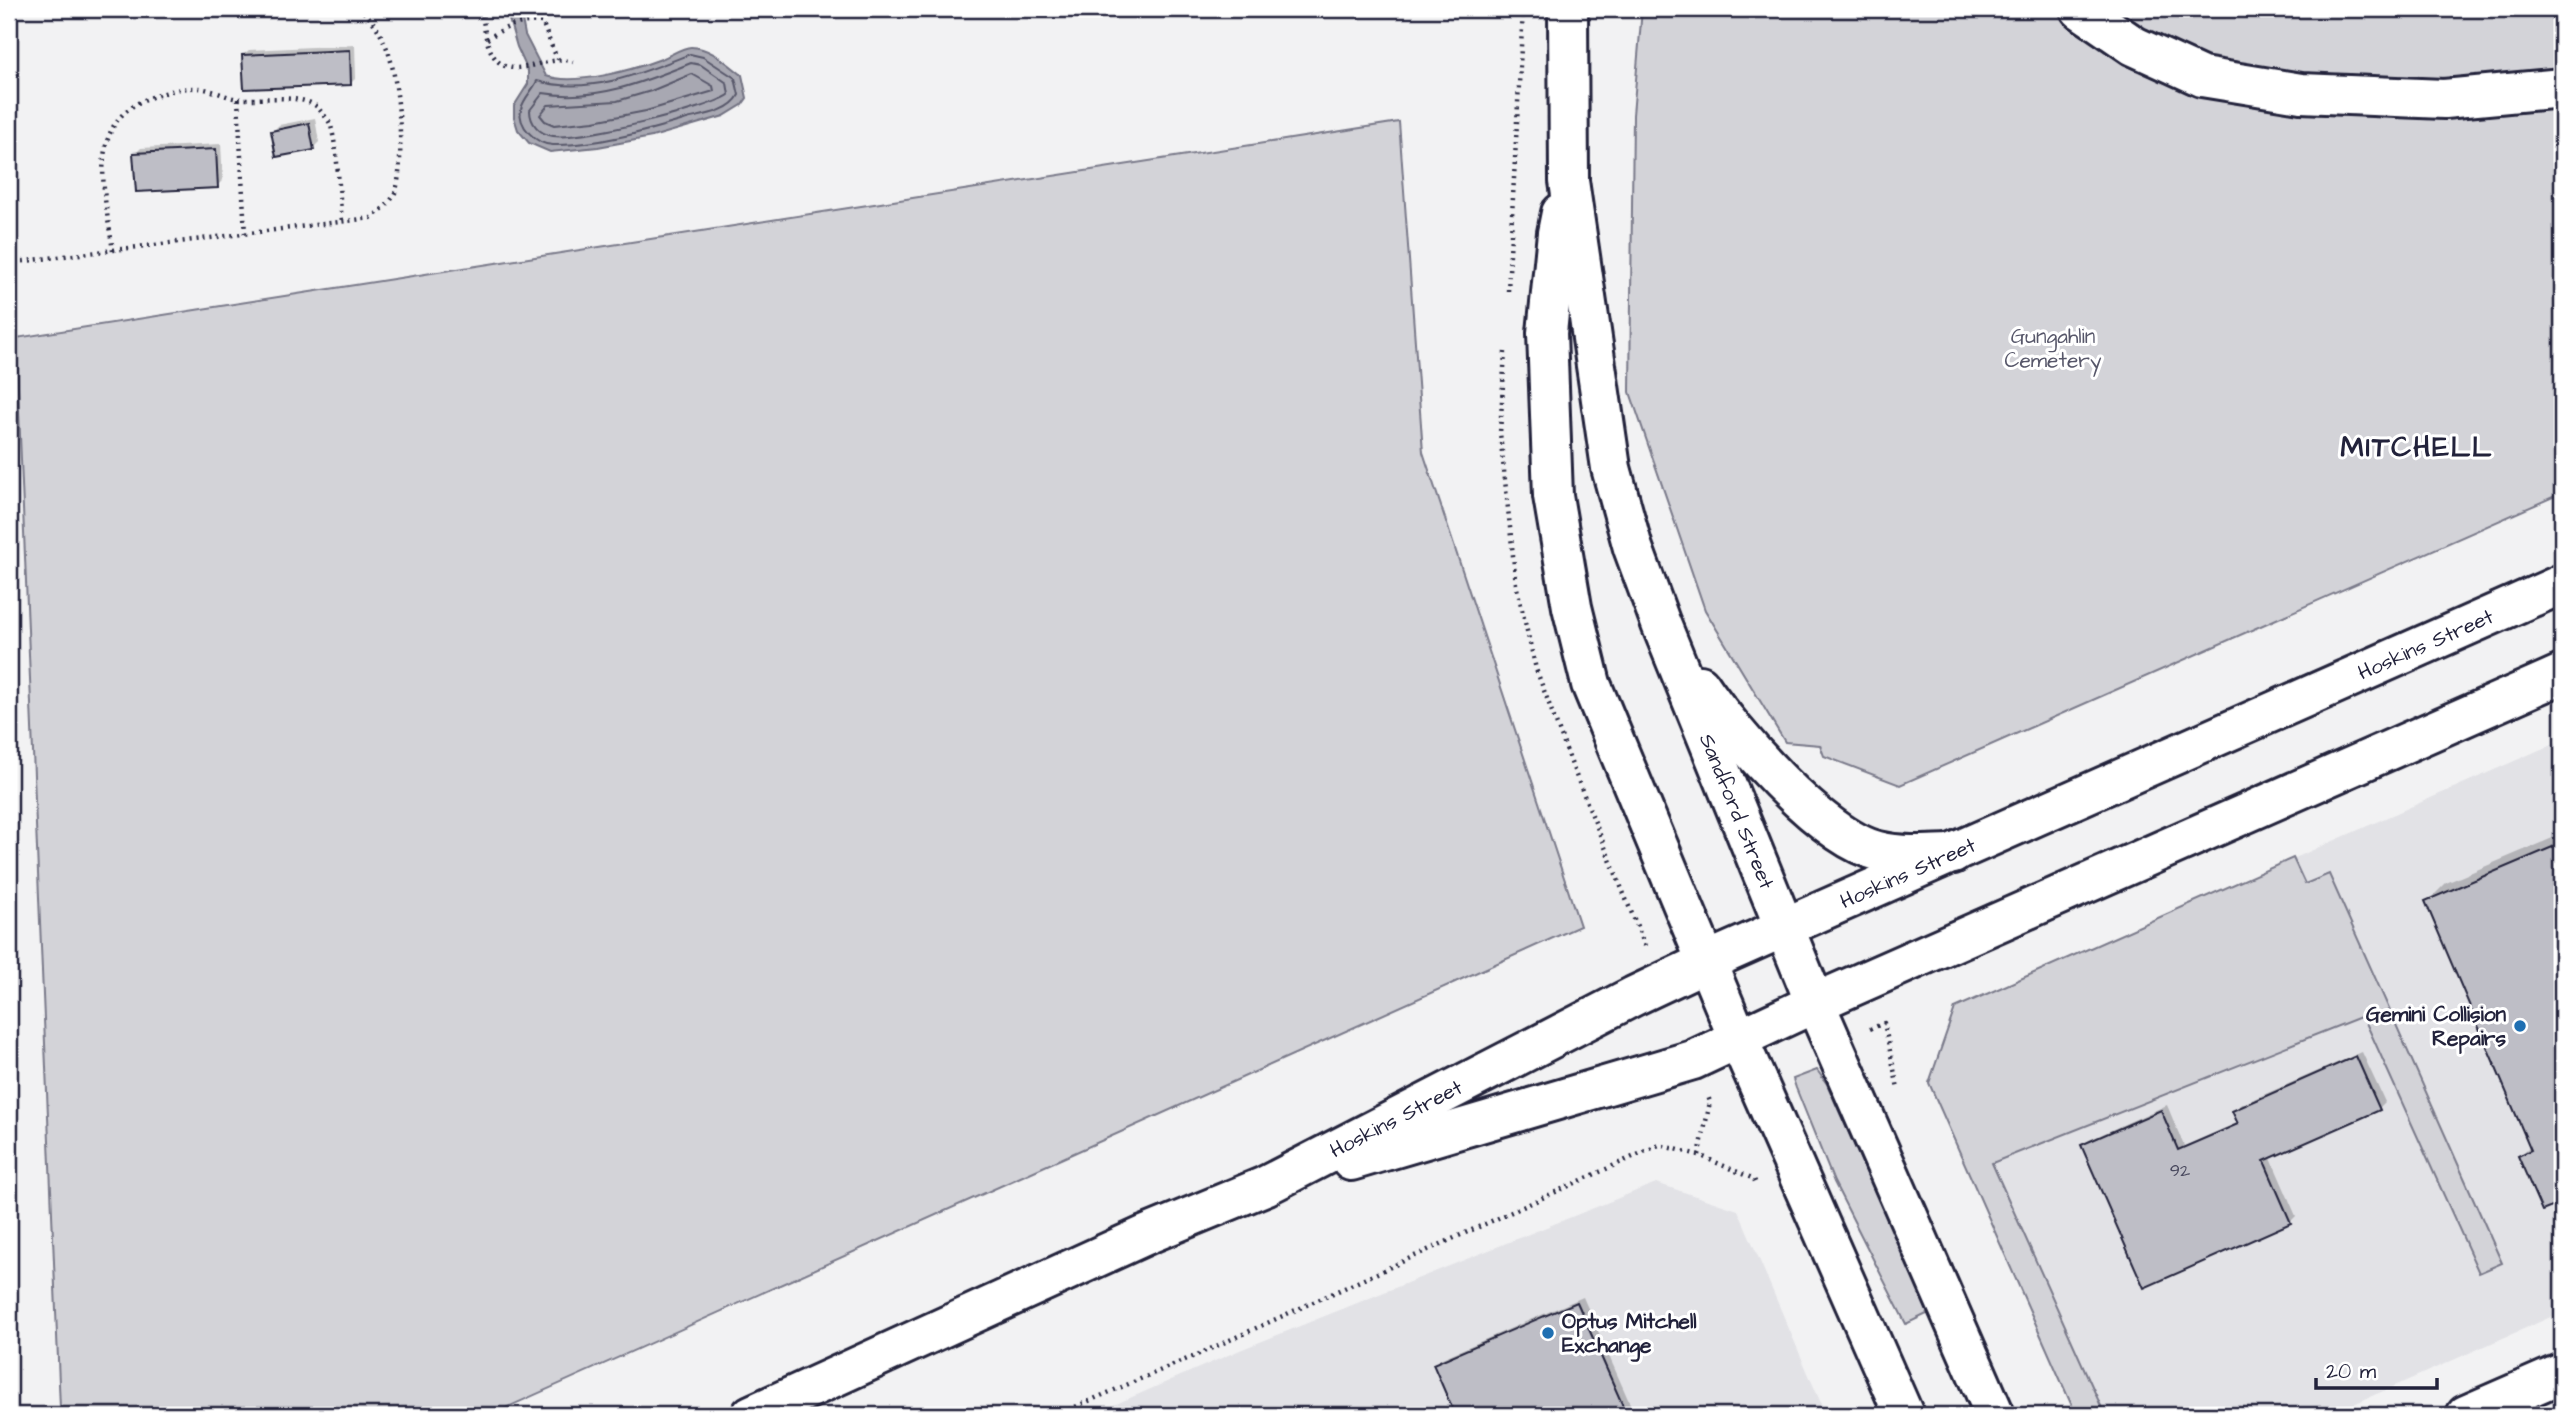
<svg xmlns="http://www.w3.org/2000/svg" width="2571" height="1424" viewBox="0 0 2571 1424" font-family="'Architects Daughter',sans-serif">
<rect width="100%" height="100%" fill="#f2f2f3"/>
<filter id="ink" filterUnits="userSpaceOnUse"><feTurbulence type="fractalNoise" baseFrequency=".0143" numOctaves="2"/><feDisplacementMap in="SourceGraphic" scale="14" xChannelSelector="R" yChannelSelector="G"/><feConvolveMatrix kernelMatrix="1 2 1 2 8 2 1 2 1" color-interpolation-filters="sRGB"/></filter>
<g filter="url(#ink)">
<g fill="#e2e2e6">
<path d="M2562,740V1312L2329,1415H2076L1929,1083L1955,1008Z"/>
<path d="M1656,1183L1738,1210L1826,1415H1091L1240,1350Z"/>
</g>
<g fill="#d3d3d8" stroke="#7a7a8a" stroke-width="2">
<path d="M1642,9H2562V493L1900,785L1824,756L1820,745L1785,742L1705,610L1630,392L1633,115Z"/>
<path d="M1399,122L1423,452L1580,926L490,1415H64L60,1408L16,338Z"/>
<path d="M2293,858L2305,884L2329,874L2502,1263L2479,1273L2363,1016L1992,1163L2105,1415H2076L1929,1083L1955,1008Z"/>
<path d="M1817,1070L1827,1084L1929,1313L1906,1324L1834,1182L1796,1088L1793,1079Z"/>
</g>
<path fill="#a8a8b2" stroke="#727282" stroke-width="2" d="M506,9H520L525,35L546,76C576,86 632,70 661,59C670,56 682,47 691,47C710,47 728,64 742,75L747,98L742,105L724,116L652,137L598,147L550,152L529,143L518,130L514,117V106L528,84V71L517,47Z"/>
<g fill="#0003">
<path d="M355,45L356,78L350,84L243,55L249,50Z"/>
<path d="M315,118L319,142L313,148L273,131L279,125Z"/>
<path d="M221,144L223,180L217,186L135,154L141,148Z"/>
<path d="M2562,834V1201L2542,1209L2520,1156L2531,1145L2427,902L2446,883Z"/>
<path d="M2362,1052L2385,1102L2379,1108L2270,1156L2296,1216L2290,1222L2145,1286L2083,1146L2089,1140L2167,1105L2184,1146L2239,1122L2234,1111L2240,1105Z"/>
<path d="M1583,1297L1635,1415H1457L1435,1365L1440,1359Z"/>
</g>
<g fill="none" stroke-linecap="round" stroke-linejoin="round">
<g stroke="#58586b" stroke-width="2">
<path d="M690,54L703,57L735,78L739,95C730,112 703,115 687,119C646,131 596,146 553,145C537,145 517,126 521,109C523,99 533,90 537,81C590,95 640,74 690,54Z"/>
<path d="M691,63L701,65L727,83L729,95C706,110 581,140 553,136C539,134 530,123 530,110L543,93C594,102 644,82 691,63Z"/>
<path d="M692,74L713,86L714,91L646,111L594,121L554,125L545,121L540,115L548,105L617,101L651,91Z"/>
</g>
</g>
<g fill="#bebec6" stroke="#22223b" stroke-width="2">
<path d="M350,50L351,85L244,89L242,55Z"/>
<path d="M309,123L314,150L276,157L271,131Z"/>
<path d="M216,149L218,188L136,192L133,153Z"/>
<path d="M2562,843V1203L2542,1211L2518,1156L2531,1150L2425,901Z"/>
<path d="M2356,1056L2380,1110L2264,1161L2291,1223L2144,1288L2081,1145L2161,1110L2178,1150L2238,1124L2232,1111Z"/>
<path d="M1577,1302L1627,1415H1455L1433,1364Z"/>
</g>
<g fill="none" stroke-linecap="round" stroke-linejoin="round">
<g stroke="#22223b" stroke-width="44">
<g id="minor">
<path d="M2080,9L2134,46L2202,77L2301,93L2444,99L2562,88"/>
<path d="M1351,1161L1693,1060L1815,1003L2562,674"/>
<path id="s1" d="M751,1415L1146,1235L1265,1186L1634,996L1706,962L2562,584"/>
<path d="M2466,1415L2562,1373"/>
</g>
</g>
<g stroke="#22223b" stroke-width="44">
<g id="major">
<path id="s2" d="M1568,9L1569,181L1611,468L1633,548L1661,624L1815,1003L1995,1415"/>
<path d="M1561,213L1557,233L1547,333L1553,496L1572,607L1591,684L1738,1038L1904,1415"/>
<path d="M1700,685C1732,733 1822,838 1878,851C1902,857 1928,855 1953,854"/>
</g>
</g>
<g stroke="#22223b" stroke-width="4.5" stroke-dasharray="2 5" stroke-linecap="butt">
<path d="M481,9C484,21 484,35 489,47C506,90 543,52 573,62"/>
<path d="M487,39C505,27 520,20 542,22C548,35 551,47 558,59"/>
<path d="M238,99L245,234"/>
<path d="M113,251C105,195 82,118 155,96C168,92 182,87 196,88C212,88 227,99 242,99C262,100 306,93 319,109C323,114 329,120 331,126C338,152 339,194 342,221"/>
<path d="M9,263L371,218C381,210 392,203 396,190C405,160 399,72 385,44C379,30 372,18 360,9"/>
<path d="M1508,291L1523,9"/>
<path d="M1505,352L1500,433L1516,584L1536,669L1573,768L1645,946"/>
<path d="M1870,1029L1884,1023L1898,1088"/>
<path d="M1699,1155L1710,1102L1708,1096"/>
<path d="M1056,1415L1199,1354L1659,1145L1699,1155L1754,1179L1756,1184"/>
</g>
<use href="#minor" stroke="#fff" stroke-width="38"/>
<use href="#major" stroke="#fff" stroke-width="38"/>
</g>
</g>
<g fill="#1f6fb2" stroke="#fff" stroke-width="2.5">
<circle cx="2520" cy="1026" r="7"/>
<circle cx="1548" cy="1333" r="7"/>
</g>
<g text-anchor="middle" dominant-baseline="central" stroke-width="6" stroke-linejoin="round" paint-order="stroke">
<g font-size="18" fill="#49495e">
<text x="2180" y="1170">92</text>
</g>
<g font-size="21" fill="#57576a" stroke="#fff">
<text x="2053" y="336">Gungahlin<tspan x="2053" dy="24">Cemetery</tspan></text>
</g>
<g font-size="21" fill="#22223b" stroke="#fff">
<text stroke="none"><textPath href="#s1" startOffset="1844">Hoskins Street</textPath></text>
<text stroke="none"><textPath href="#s2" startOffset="828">Sandford Street</textPath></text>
<text stroke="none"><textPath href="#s1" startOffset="1278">Hoskins Street</textPath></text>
<text stroke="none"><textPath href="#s1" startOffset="710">Hoskins Street</textPath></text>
</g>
<g font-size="21" font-weight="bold" fill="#22223b" stroke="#fff" text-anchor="end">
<text x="2506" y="1014">Gemini Collision<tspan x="2506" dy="24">Repairs</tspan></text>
<text x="1562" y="1321" text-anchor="start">Optus Mitchell<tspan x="1562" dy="24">Exchange</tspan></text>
</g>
<g font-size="28" font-weight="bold" letter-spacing="2" fill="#22223b" stroke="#fff">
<text x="2417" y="447">MITCHELL</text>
</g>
</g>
<rect width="2571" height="1424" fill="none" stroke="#fff" stroke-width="35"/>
<rect x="18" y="18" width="2536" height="1389" fill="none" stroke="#22223b" stroke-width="2.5" filter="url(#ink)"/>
<path d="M2316 1378v10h121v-10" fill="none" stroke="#22223b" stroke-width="3.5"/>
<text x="2326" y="1378" font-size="21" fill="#22223b" stroke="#ffffff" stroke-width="5" paint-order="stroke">20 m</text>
</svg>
